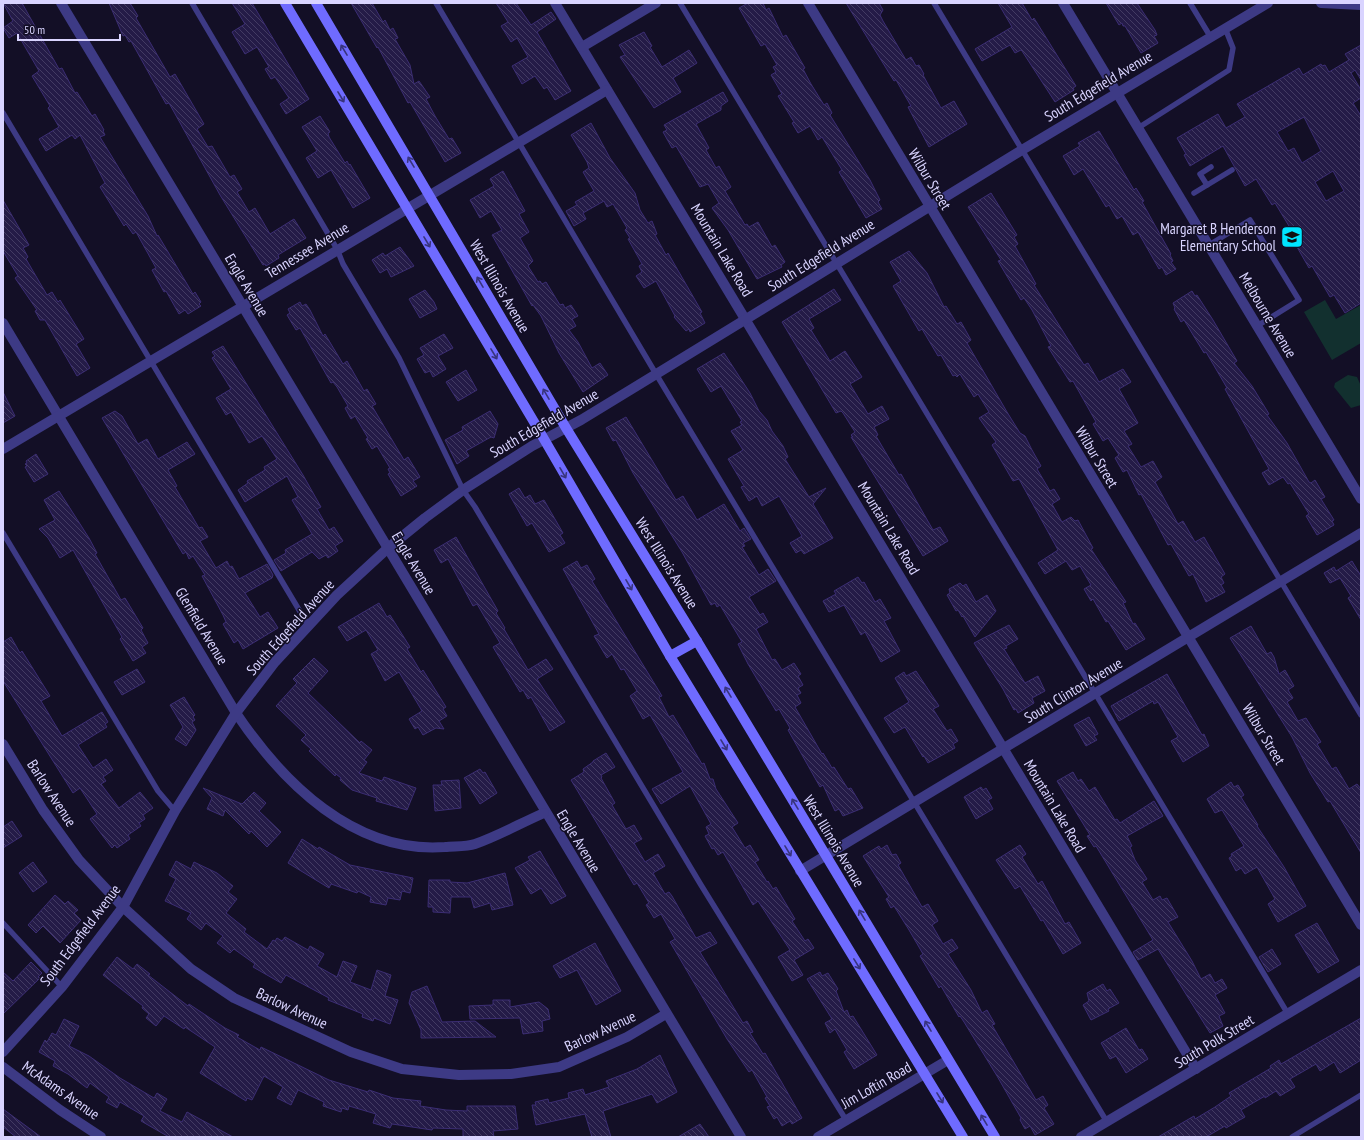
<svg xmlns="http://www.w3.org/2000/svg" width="1364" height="1140" viewBox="0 0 1364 1140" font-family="'PT Sans Narrow',sans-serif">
<defs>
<pattern id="building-back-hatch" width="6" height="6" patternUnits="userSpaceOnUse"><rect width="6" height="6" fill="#241b47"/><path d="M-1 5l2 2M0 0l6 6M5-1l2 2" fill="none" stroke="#433b63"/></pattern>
</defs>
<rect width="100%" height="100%" fill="#130f26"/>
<g fill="#12302f">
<path d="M1325,300L1336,319L1361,305V343L1332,360L1304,312Z"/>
<path d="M1348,375L1357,377L1361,386V405L1351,408L1334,387L1335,383Z"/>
</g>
<g fill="url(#building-back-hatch)" stroke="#3b2d73" fill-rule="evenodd">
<path d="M3,3H22L59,69L62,68L75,93L77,92L92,116L95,114L104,130L103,131L105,135L100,137L148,216L157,236L158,235L193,294L195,292L201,302L199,304L201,306L188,314L185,310L179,314L166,291L164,292L152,270L156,268L136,232L133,234L126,224L124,226L100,187L105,183L80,135L75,139L72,135L46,151L39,139L59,127L48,108L50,106L32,76L39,71L17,33L9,38L3,28L13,21Z"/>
<path d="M109,3H130L138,16L136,18L170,77L175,74L204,124L197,129L208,147L212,146L230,177L234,175L242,189L237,192L249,212L255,208L270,234L294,219L306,238L278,255L279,258L266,266L265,264L263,265L220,195L169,103L166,104L131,41L129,42L125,35L123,36Z"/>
<path d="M232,3H252L309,99L286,114L280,104L289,98L275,77L271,79L265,69L269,67L257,47L245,54L232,32L245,24Z"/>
<path d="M351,3H372L383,22L385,20L390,30L393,28L398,38L395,39L410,65L414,84L419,81L430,97L426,99L435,116L449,139L452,138L461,153L445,162L410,102L408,103L378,47L377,48Z"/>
<path d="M496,3H516L531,25L551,12L556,19L537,32L571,91L555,100L547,87L544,89L535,76L522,84L512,66L528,57L517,38L511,42L501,26L508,22Z"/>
<path d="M748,3H763L766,10L769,8L783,37L786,35L805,68L803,69L811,84L824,105L827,103L832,113L830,115L870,180L880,200L878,202L882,209L866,218L839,172L842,170L822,137L818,140L810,126L798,133L792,123L794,122L778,96L782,94L771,75L776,72L773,67L777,65L765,44L761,46L739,8Z"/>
<path d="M846,3H879L883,10L880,15L883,21L906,60L911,57L916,66L919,65L924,74L923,75L941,108L954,101L967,124L929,147L908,107L911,106L896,80L894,81Z"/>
<path d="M998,3H1022L1032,20L1034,18L1076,86L1073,88L1074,90L1055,102L1022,51L1021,50L1015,53L1010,45L982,61L975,49L1012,27Z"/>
<path d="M1106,3H1137L1155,30L1157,35L1154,36L1158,43L1141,53L1125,26H1123L1122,23L1119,25Z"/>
<path d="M644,32L652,46L650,47L662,67L689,50L697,63L673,78L681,92L654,108L620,57L625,55L619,45Z"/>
<path d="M1361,45V80L1355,70L1351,73L1361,90V98L1353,103L1361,116V303L1345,313L1334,295L1330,297L1312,266L1309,268L1289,233L1292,231L1275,203L1272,205L1256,179L1245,186L1223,146L1190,166L1184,155L1186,154L1177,138L1218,114L1226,128L1245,117L1237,104L1299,68L1303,75L1321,64L1322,66L1325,65L1329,72L1349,60L1345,54ZM1304,117L1321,151L1302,163L1294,148L1288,151L1277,132ZM1333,171L1344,191L1326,201L1315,182Z"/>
<path d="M723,92L728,101L721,106V110L696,124L709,148L706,150L716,168L719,166L731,187L725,191L745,225L747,224L749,227L758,222L772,247L775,245L785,262L781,265L782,267L757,279L728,230L712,208L719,203L708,184L700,187L676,146L672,148L663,132L667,130L664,125Z"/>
<path d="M320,116L330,132L328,133L329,137L345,163L347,161L349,165L350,164L370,198L353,208L331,170L318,178L306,158L317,151L302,127Z"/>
<path d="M591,123L610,158L635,193L640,210L648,223L652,221L657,234L655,235L666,255L668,253L702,312L700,313L705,323L690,332L689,329L686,331L674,317L675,316L656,281L644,288L636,276L642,272L639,266L642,264L628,239L630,238L625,230L627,228L613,204L607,207L604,201L583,213L586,219L574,226L566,211L577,205L575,202L594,191L583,172L589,168L587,162L571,135Z"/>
<path d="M1099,131L1134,190L1136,188L1144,201L1142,202L1171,254L1170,255L1173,261L1171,262L1176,269L1166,275L1162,267L1159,269L1138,232L1133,235L1122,216L1117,219L1109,205L1106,207L1083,169L1074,175L1063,156L1080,146L1078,143Z"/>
<path d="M503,171L525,211L519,214L529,232L520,238L533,261L528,266L538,282L540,281L542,284L546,282L560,305L563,304L565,308L571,305L578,316L572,319L576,326L569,330L578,342L592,368L600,363L608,375L583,392L559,353L541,316L533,305L532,306L492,235L502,230L491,211L480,218L470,200L494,186L490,179Z"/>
<path d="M991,193L1017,235L1014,237L1018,244L1015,246L1036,284L1034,285L1084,365L1088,363L1099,382L1123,369L1131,382L1119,389L1138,423L1124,431L1132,444L1128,446L1141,467L1153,461L1162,477L1155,482L1178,524L1183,521L1195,542L1204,537L1225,574L1221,577L1224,583L1221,585L1225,592L1206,602L1193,574L1189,576L1171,544L1168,545L1141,494L1139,495L1127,470L1123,472L1115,458L1119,455L1108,438L1103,441L1093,424L1096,422L1073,381L1070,382L1048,347L1051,346L1032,310L1024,298L1021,300L998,261L1001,260L968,207Z"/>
<path d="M3,200L29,245L23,248L28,257L26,259L47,295L52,292L58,302L60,300L84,339L76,344L90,368L77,376L45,320H40L35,311L37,310L15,278L18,276L3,251Z"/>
<path d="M400,247L414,266L391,277L387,269L380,273L372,260L383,253L385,256Z"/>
<path d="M909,251L927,273L944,307L946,306L957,324L961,322L971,340L967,343L1007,412L1020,433L1025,436L1032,450L1041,466L1037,469L1050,491L1054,489L1060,499L1052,504L1062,522L1071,517L1075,521L1078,520L1093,548L1091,549L1126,602L1123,603L1133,624L1135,623L1145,639L1126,650L1108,621L1106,622L1093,599L1091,601L1084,589L1091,585L1080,566L1072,570L1066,561L1045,574L1038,563L1058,550L1019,479L1013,481L992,445L996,442L979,418L989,412L978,394L974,397L960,374L957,377L955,375L953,376L941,355L938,356L922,329L919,331L893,286L901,281L890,262Z"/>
<path d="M834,289L841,300L809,319L814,328L811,330L830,361L845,351L862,377L850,384L868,414L882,406L889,419L874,427L878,435L876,436L899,475L901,474L933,530L940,527L948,541L923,556L851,437H853L851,435L855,432L843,413L841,411L836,413L782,322Z"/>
<path d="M425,290L434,302L437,309L420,318L409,299Z"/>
<path d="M1192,291L1195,296L1197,295L1213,320L1237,361L1234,363L1252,386L1269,414L1267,415L1287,443L1309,482L1311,483L1315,480L1325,497L1321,499L1334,520L1332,521L1334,525L1317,535L1306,516L1309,514L1290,483L1288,484L1283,477L1269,485L1262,473L1269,469L1225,389L1227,388L1206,352L1204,353L1184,320L1181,322L1174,309L1175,308L1173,303Z"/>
<path d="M300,302L302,306L306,304L310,310L323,336L325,334L343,364L347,361L364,391L367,389L376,404L372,406L404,460L408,457L420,477L413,481L417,486L401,496L388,474L390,473L388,469L390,468L377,446L372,449L366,439L368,438L355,416L351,419L345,408L348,406L337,387L333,382L331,383L300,328L296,330L287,315L290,313L288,309Z"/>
<path d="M444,334L453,348L438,356L446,369L433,377L430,371L425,373L417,359L424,355L420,348Z"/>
<path d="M223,346L303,475L321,507L317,509L329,530L334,527L343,541L335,546L338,551L328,558L326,555L319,559L312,552L281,571L274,560L286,553L285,550L312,534L292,500L298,497L287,476L245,502L238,490L248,483L247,481L265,470L264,467L277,459L262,436L249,443L231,412L226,415L216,398L231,389L212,358L215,356L212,352Z"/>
<path d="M724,353L750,393L759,411L767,420L772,431L783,446L788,457L785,459L809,497L826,488L813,504L833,538L804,554L801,550L796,553L790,543L802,536L779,496L762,506L757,496L749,501L741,487L744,486L728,459L743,450L731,431L742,425L740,422L742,421L721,386L711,392L697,369Z"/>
<path d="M466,370L477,390L458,401L446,382Z"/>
<path d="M3,392L15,416L3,423Z"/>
<path d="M115,411L122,416L138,444L147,439L158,459L187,442L195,454L168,470L177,486L175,487L199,528L202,527L208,537L200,541L216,568L227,561L230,567L232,566L239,579L267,564L273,575L272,578L245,593L260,617L268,612L278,628L243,649L238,640L234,643L223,624L226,622L223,615L202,576L205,575L193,556L189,559L186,552L183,554L102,418Z"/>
<path d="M490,411L498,424L494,438L491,437L466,451L469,456L457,464L445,440L463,430L462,427Z"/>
<path d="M626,417L676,500L683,496L697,520L724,504L740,531L744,528L751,539L743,543L745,546L742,547L759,575L768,569L776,581L749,597L760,615L763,613L768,622L756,629L772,660L775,659L782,670L794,663L801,674L798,676L803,685L798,688L801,693L797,695L801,703L795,707L822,754L823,753L832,768L834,767L848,789L851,788L863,808L843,816L839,809L835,811L823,785L820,787L788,730L790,728L779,709L776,711L748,664L738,644L742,642L720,605L717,607L715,603L711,605L682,552L633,473L616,440L613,441L606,428Z"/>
<path d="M36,454L48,474L34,482L25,467L27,466L25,464L27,463L26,461Z"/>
<path d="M519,488L525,498L530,495L535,504L544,500L563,533L560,535L565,543L549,552L532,523L527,526L509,494Z"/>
<path d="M59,491L89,538L97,553L95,554L121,600L125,598L143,628L141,630L148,643L142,647L146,653L133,661L120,639L122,637L73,550L60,558L48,538L39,529L55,520L44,500Z"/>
<path d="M456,537L498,611L496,613L505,628L504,629L528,670L546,659L553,669L537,679L565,722L550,731L531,697L528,699L523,690L520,692L493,647L500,643L477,604L473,606L448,559L441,563L434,550Z"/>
<path d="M577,561L581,568L587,565L595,579L592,581L662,696L659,697L669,717L673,715L702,764L704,763L710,779H713L716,789L738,823L732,827L745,848L750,845L759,860L755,862L767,882L768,881L773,889L776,887L795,919L792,921L805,941L808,939L814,948L794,960L803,975L792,981L778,957L790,950L758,901L753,905L723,852L718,855L714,848L712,849L705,836L709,834L706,827L711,824L690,786L661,804L652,789L683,772L650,715L643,719L630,696L637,691L624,669L621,670L612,654L607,658L594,636L599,634L563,569Z"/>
<path d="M1352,561L1361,576V620L1348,598L1351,596L1340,578L1330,583L1324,573L1334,567L1336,571Z"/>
<path d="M858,577L862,583L864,582L875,602L880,599L891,618L884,621L900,651L881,662L865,632L861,635L844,605L829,612L823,601L836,594L834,591Z"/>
<path d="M960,583L963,586L966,584L976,602L987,595L996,611L975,637L963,616L962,617L958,610L956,611L947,595L950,593L949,589Z"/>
<path d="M379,603L387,617L390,615L410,647L407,649L421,672L423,670L446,707L443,709L447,716L439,721L444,729L436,728L423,735L418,727L415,729L409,719L422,711L399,672L385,681L371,654L378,650L366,630L347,641L338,627Z"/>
<path d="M1009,625L1018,639L1006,646L1007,648L1004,649L1025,683L1038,676L1045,691L1032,698L1034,703L1018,713L1016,709L1014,710L1003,689L974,643Z"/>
<path d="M1251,626L1267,654L1271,652L1274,657L1279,674L1285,670L1294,686L1288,690L1293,698L1287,702L1298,721L1306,718L1321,742L1317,744L1332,769L1336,767L1349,789L1357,784L1361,789V853L1330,801L1328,802L1310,773L1292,737L1230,638Z"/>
<path d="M11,637L20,653L22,651L50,696L41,701L62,736L102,712L108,722L105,724L107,727L78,745L93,768L106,759L113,770L103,777L106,781L101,784L119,808L140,792L153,808L143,815L145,819L139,823L141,826L128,835L130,839L117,848L115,845L112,848L90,819L97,814L80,788L73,793L3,681V642Z"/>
<path d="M314,658L328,671L308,693L360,743L361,741L372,750L364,760L367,762L359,773L382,781L384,777L416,788L407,810L376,801L377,798L352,790L340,780L341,778L336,774L335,776L309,751L311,749L301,740L306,735L276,706L297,683L293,679Z"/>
<path d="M137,669L145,682L122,695L114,682Z"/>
<path d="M916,671L939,706L933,709L947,731L951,729L958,741L953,744L955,748L928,763L924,756L923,757L905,727L894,733L884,718L909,702L895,678L904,672L906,676Z"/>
<path d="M1167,674L1202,735L1204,734L1209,746L1183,762L1171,741L1178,737L1158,702L1154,704L1153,701L1119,721L1111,706Z"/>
<path d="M184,697L195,715L193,717L195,720L192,722L196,730L186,746L175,739L183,727L170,705Z"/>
<path d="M1089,717L1098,734L1094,736L1097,740L1086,746L1074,725Z"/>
<path d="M606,753L615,767L601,775L602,777L601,778L615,803L612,805L626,829L634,825L642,839L634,843L645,862L658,854L665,866L653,873L665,894L669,892L672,896L696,938L710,932L717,943L700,952L743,1023L747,1021L753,1032L750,1033L763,1054L765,1053L802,1118L792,1124L790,1121L782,1126L777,1117L774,1119L767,1107L770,1106L765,1098L767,1097L752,1070L749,1072L727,1039L670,942L675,939L661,914L654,918L646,905L649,903L637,883L634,885L571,780L584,772L583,769L593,762V761Z"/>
<path d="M480,769L483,773L485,772L497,793L480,804L464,778Z"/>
<path d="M1073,772L1078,781L1081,779L1089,791L1095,787L1115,820L1117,819L1120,823L1154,801L1163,816L1127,836L1132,846L1130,847L1135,860L1147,879L1142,882L1153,900L1160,896L1162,900L1167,898L1178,917L1168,922L1192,961L1201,979L1210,974L1215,983L1222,979L1227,988L1215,995L1225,1013L1219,1016L1223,1026L1210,1033L1158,949L1138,960L1133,952L1153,940L1096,846L1094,847L1087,836L1090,835L1057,781Z"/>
<path d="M459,780L461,808L435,811L433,785H442L441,781Z"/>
<path d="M1231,782L1234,787L1238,785L1244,795L1241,797L1258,825L1257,826L1284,867L1306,906L1278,922L1268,904L1275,899L1257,867L1245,874L1241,868L1236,871L1229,858L1232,856L1231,854L1244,846L1222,810L1215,813L1207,799Z"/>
<path d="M981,787L983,790L986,788L992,798L988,800L993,809L976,819L964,797Z"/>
<path d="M203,788L242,804L254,792L266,803L259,811L281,832L267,847L251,831L249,834L225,810L223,816L207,809L212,798Z"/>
<path d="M12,821L22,836L3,848V827Z"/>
<path d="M302,839L318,849L319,847L350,865L413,878L410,893L402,891L400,900L388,898L386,905L370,902L371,897L358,891L357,893L331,884L329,888L288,863Z"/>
<path d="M887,845L892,855L896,854L901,863L898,865L922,907L928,904L938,921L932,925L943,944L952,939L958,948L948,954L971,990L982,1013L987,1010L995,1024L992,1025L1036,1100L1043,1096L1048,1105L1044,1108L1054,1124L1035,1135L1030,1126L1025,1129L1020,1120L1021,1118L997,1076L964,1022L960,1016L959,1017L941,986L939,988L920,956L923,954L909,930L894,906L891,908L886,899L889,897L863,856L879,846L881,849Z"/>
<path d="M1020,845L1026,854L1022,857L1038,884L1042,881L1065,924L1069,922L1081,943L1063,954L1043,920L1041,921L1020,886L1015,889L996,860Z"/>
<path d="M540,851L566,896L551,904L541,888L531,894L515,868L530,860L528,857Z"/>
<path d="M176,861L191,869L194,862L217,873L233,886L228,892L237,899L226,913L246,929L244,932L267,949L273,940L275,941L277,938L282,941L285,937L308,950L310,946L324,954L317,966L337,977L343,961L357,966L350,982L371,990L377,970L391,975L385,996L398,1000L390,1024L374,1018L373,1021L362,1017L363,1014L328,1000L329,998L286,975L281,983L253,967L255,964L234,949L230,953L217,943L223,936L206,923L201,930L187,919L191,913L165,901L176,879L169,875Z"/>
<path d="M33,862L47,882L33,892L19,873Z"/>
<path d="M505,873L513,905L492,910L490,903L474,908L471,897H451L450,913L433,912V907H428L429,880H450V882L467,883Z"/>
<path d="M55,895L65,904L68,901L78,910L74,913L81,920L60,943L43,926L36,933L28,925Z"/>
<path d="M1317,923L1339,961L1318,973L1295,935Z"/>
<path d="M595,943L621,991L596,1005L577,970L560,978L553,966Z"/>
<path d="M1272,949L1281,964L1268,972L1259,957Z"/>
<path d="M117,957L133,969L137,964L150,974L148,975L188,1006L189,1004L225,1028L239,1035L237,1037L260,1050L261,1047L329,1080L368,1092L369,1090L393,1098L421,1101L420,1106L446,1110L467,1111V1106H515L518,1129L493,1131L494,1137H463V1129L433,1128L432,1130L392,1124L390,1128L373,1123L376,1114L349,1106L348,1110L342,1108L341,1112L323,1106L324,1102L298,1090L291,1105L277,1098L283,1087L264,1076L252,1100L247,1098L246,1101L200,1073L215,1047L185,1027L184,1029L164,1016L156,1026L146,1018L149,1014L142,1008L143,1006L103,975Z"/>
<path d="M31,962L42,973L38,977L40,978L3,1014V972L13,981Z"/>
<path d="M820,972L822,976L828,973L838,989L836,991L844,1012L847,1010L850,1017L853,1016L877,1055L854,1069L844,1052L847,1050L835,1029L830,1033L825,1023L832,1019L807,979Z"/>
<path d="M1103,984L1107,991L1110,989L1119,1003L1108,1009L1109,1011L1091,1020L1083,1005L1089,1001L1087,993Z"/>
<path d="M427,986L442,1022L475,1021L496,1037L421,1038V1030L409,1003L412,992Z"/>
<path d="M493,1000H510V1007L539,1002L548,1009L550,1019L542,1021L543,1031L523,1034L520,1018L470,1019L469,1006L493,1005Z"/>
<path d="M1361,1018V1060L1340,1073L1334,1062L1320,1071L1316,1064L1290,1079L1295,1087L1280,1096L1276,1091L1265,1098V1096L1241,1110L1245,1117L1226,1128L1225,1126L1206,1137H1158L1194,1116L1195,1119L1215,1107L1231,1096L1229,1093L1271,1068L1270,1066L1279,1060L1281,1064Z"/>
<path d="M64,1019L79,1026L69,1046L89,1056L120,1078L154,1098L157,1093L167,1099L160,1111L182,1122L187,1112L233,1137H169L141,1121L144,1116L120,1102L117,1108L106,1102L109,1097L90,1083L87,1088L68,1074L53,1066L55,1061L39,1052L45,1040L47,1042L52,1033L56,1035Z"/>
<path d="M1126,1028L1139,1050L1142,1049L1148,1059L1126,1073L1116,1056L1110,1059L1101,1043Z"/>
<path d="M660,1055L677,1092L657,1103L652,1094L603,1111L611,1137H592L585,1114L536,1125L532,1105H536L535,1102L548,1099L549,1103L569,1098L568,1093L583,1089L585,1095L609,1087L606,1081L637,1069Z"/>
<path d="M3,1109L41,1137H16L3,1127Z"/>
<path d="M700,1124L709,1137H678Z"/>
</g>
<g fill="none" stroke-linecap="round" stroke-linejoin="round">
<g stroke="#3d3a85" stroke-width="5.5">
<path d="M192,3L337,249L343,264L399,358L463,490L475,507L701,885L846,1120"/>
<path d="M436,3L656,374L1107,1122"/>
<path d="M680,3L1288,1014"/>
<path d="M934,3L1361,715"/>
<path d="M1190,3L1210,36"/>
<path d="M3,113L308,625"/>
<path d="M1138,128L1229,70L1233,48L1225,28"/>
<path d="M1207,185L1200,174L1211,167"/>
<path d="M1194,193L1232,170"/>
<path d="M1209,245L1250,220L1299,300L1257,326"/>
<path d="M3,533L158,791L175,811"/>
<path d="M3,923L62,987"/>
<path d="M1292,1137L1361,1095"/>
</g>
<g stroke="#3d3a85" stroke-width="10">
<path d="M61,3C287,381 512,760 741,1137"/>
<path d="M555,3L1196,1069"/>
<path d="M808,3L1361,925"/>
<path d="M1063,3L1361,499"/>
<path d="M1321,3L1361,5"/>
<path d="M582,47L656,3"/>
<path d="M3,323L236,713C283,783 354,854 445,847C454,846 466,847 475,844C498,836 521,823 544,813"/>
<path d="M3,449L607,90"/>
<path d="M3,744L43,810L79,860L123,907L191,969L234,998L351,1052L402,1069L459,1075L511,1074L559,1067L627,1037L666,1014"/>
<path d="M800,871L1361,533"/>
<path d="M3,1067L60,1110L101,1137"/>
<path d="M818,1137L948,1060"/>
<path d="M1081,1137L1361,970"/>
</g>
<path stroke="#3d3a85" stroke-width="10" d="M3,1052L62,987L123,907L175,811L236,713L275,662L337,595L388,548L425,518L463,490L532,446L581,420L640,384L1022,150L1268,3"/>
<g stroke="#6f6bff" stroke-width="10">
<path d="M285,3L537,427L670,656L963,1137"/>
<path d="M316,3L566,428L697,641L995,1137"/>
<path d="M670,656L697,641"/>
</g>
</g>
<defs><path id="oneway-shaft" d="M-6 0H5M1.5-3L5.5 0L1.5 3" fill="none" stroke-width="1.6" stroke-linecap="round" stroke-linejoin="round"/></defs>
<g stroke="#38347d">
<use href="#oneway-shaft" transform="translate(344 50) rotate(-121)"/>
<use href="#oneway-shaft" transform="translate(341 97) rotate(59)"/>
<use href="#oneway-shaft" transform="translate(411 162) rotate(-121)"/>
<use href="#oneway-shaft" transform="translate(427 242) rotate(59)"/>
<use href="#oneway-shaft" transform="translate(480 282) rotate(-120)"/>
<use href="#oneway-shaft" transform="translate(494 354) rotate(59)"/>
<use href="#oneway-shaft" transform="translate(546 394) rotate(-120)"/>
<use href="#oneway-shaft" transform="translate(563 473) rotate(60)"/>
<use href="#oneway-shaft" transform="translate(629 585) rotate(60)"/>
<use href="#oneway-shaft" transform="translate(728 692) rotate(-121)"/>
<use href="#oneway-shaft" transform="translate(724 745) rotate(59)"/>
<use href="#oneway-shaft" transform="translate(795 804) rotate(-121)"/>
<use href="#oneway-shaft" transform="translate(788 851) rotate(59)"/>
<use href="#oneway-shaft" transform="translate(862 915) rotate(-121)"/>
<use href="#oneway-shaft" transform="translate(857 964) rotate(58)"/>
<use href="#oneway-shaft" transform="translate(928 1026) rotate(-121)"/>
<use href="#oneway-shaft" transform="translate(940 1098) rotate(59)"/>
<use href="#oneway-shaft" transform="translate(984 1120) rotate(-121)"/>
</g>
<defs>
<g id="school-square" transform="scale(1.15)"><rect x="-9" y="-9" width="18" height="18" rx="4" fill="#00e5ff" stroke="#130f26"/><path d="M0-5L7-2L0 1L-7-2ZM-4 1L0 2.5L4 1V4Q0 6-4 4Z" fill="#111"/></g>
</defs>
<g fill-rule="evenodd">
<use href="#school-square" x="1292" y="237"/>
</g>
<g text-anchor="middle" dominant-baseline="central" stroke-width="3" stroke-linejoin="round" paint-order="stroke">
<g font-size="15" fill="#d9d4ff" stroke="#130f26">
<text transform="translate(1098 86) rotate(-31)">South Edgefield Avenue</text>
<text transform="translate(930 179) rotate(59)">Wilbur Street</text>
<text transform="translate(307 250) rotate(-31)">Tennessee Avenue</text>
<text transform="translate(722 250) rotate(59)">Mountain Lake Road</text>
<text transform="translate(821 255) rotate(-32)">South Edgefield Avenue</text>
<text transform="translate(247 285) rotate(59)">Engle Avenue</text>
<text transform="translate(500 286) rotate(60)">West Illinois Avenue</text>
<text transform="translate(1268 315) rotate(59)">Melbourne Avenue</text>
<text transform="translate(544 423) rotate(-30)">South Edgefield Avenue</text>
<text transform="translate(1097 457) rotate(59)">Wilbur Street</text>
<text transform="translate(889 528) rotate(59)">Mountain Lake Road</text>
<text transform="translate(414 563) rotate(59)">Engle Avenue</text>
<text transform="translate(667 563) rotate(58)">West Illinois Avenue</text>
<text transform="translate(202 626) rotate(59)">Glenfield Avenue</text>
<text transform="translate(290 627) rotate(-48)">South Edgefield Avenue</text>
<text transform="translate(1073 690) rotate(-31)">South Clinton Avenue</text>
<text transform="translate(1264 734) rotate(59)">Wilbur Street</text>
<text transform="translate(52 793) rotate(57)">Barlow Avenue</text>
<text transform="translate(1055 806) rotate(59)">Mountain Lake Road</text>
<text transform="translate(579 841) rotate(59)">Engle Avenue</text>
<text transform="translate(834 841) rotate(59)">West Illinois Avenue</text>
<text transform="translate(80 935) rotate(-53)">South Edgefield Avenue</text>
<text transform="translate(292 1008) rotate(25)">Barlow Avenue</text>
<text transform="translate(600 1031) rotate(-25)">Barlow Avenue</text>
<text transform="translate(1214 1041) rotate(-31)">South Polk Street</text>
<text transform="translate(876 1085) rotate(-30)">Jim Loftin Road</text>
<text transform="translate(61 1090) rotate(35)">McAdams Avenue</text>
</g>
<g font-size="15" fill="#d9d4ff" stroke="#130f26" text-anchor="end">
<text x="1276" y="228">Margaret B Henderson<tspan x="1276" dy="17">Elementary School</tspan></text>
</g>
</g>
<rect width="1364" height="1140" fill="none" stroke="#d9d4ff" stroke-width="8"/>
<path d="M18 34v6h102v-6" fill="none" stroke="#d9d4ff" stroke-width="2"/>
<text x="24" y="34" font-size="12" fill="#d9d4ff" stroke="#130f26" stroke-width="3" paint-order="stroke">50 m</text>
</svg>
